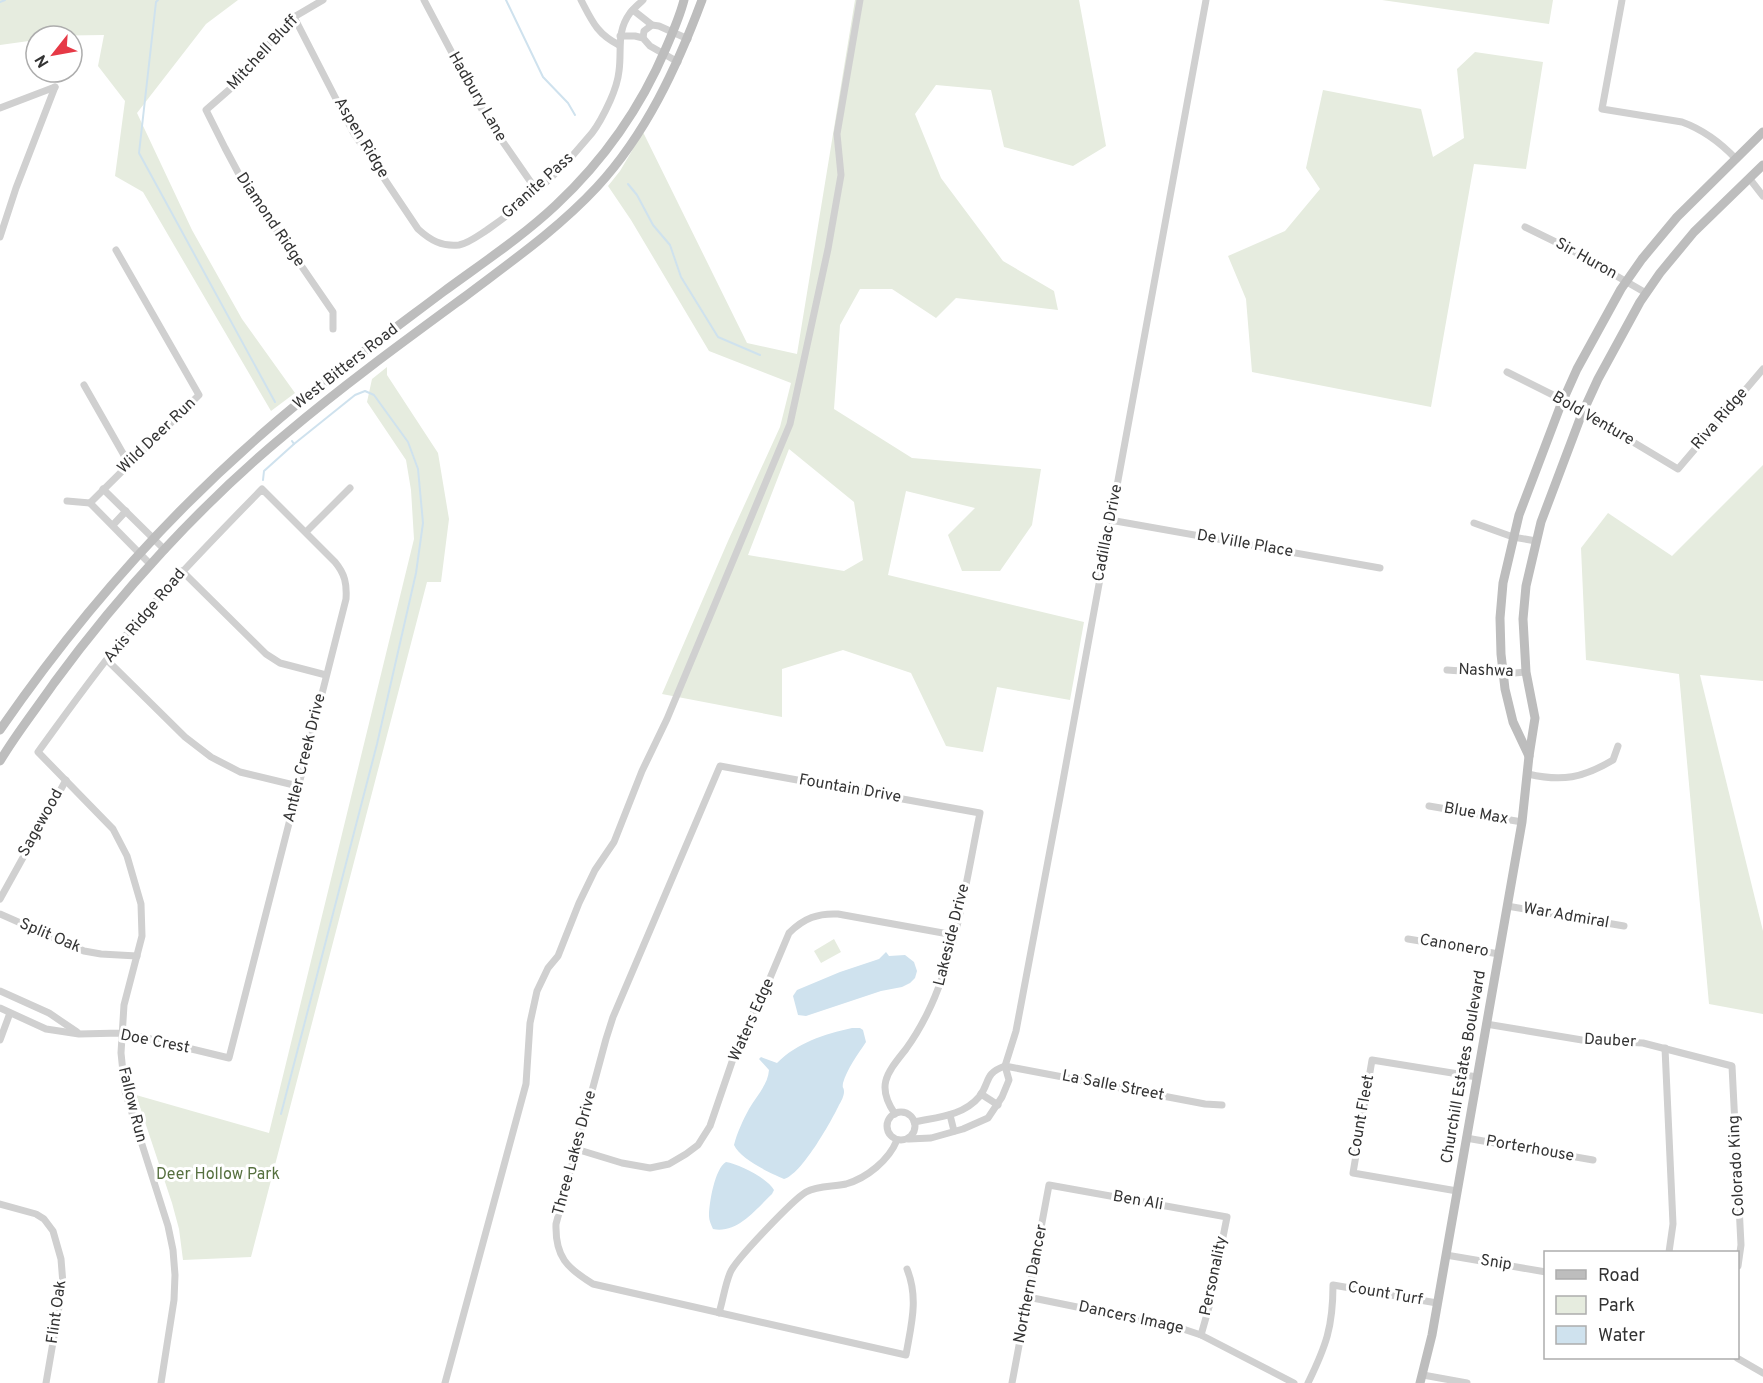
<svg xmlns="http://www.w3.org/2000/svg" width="1763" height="1383" viewBox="0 0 1763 1383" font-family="Overpass,sans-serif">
<rect width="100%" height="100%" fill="#fff"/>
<g fill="#e6ecdf" fill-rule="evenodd">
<path d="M0,0H238L206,24L137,113L192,230L242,319L295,393L271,411L143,192L115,176L125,101L98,66L104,35L36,36V40L0,45Z"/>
<path d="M855,0H1079L1106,146L1073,166L1004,147L991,90L936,85L915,114L941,178L1003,261L1054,291L1058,310L956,298L936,318L892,289H860L840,325L834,409L912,458L1041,469L1032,525L1000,571H962L948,535L975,508L906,491L888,575L1084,622L1070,700L997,687L983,752L946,746L911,673L843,650L782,669V717L662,694L728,541L780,427L791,383L709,351L631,220L608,186L620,171L643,132L747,343L797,354ZM789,449L854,502L863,560L844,571L748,555Z"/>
<path d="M1382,0H1553L1549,24Z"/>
<path d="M1475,52L1543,62L1526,169L1474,164L1431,407L1252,372L1246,299L1228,256L1285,231L1320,189L1306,168L1323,90L1421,109L1433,157L1464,138L1457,69Z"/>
<path d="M387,367V375L438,453L449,519L441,582H427L251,1257L183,1260L179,1229L172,1203L136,1095L269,1133L414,539L411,490L406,460L367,402L372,379Z"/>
<path d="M1763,465V681L1700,675L1763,931V1014L1709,1004L1679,674L1586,660L1581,548L1608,513L1672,556Z"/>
<path d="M834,939L841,952L821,963L814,951Z"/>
</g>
<g fill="#cfe2ee">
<path d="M886,952L889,956L905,955L914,962L917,971L915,978L910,983L902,987L881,991L806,1016L798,1015L793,996L797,990L840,972L879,959Z"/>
<path d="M852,1028H860L863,1030L866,1042C858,1054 847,1069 843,1083C842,1090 844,1086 844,1092C844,1096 841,1102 839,1105C831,1122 801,1175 784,1179C770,1173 740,1159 734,1145C737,1133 743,1120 749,1109C756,1096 768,1085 769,1070L759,1059L761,1057L777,1063C797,1043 824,1034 852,1028Z"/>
<path d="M726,1162C739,1164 767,1178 774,1190L772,1194C756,1209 737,1234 713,1229C711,1225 709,1220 709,1216C709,1203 715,1168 726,1162Z"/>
</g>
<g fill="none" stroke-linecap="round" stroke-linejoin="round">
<g stroke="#cfe2ee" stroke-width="2">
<path d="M158,0L156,2L139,153L275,402"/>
<path d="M506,0L543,77L568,103L575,115"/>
<path d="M0,2L5,0"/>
<path d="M628,184L637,195L653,225L670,245L681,277L718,337L760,355"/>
<path d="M263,480L264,471L294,444"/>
<path d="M281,1114L377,744L416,573L423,523L418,469L408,442L374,395L365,391L355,395L294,444L292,441"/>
</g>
<g stroke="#d0d0d0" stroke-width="7">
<path d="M323,0L294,17L284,26L245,74L230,89L206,110L225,148L241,178L333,312V329"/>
<path d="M424,0L487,119L537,191"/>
<path d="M581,0C592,21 597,34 619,45"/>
<path d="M1622,0L1602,109L1682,122C1704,130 1720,142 1736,159"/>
<path d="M633,10L652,25L659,26L688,39"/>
<path d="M294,17L353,132L418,229C430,240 442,247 459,245C469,243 479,235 487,230C526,203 562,170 592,133C599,124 605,112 610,101C614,92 618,81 619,71C622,50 616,32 630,13C634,8 639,4 643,0"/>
<path d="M620,36H635L643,38L650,46L678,62"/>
<path d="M643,38L644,31L652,25"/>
<path d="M0,108L55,87"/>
<path d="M1749,178L1763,196"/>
<path d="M1525,227L1568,248L1646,293"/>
<path d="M0,237L16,188L55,87"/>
<path d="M1507,372L1563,400L1678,469L1763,369"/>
<path d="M84,385L129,464"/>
<path d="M103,489L165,550"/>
<path d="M67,501L90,503L199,395L116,250"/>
<path d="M90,503L151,565"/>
<path d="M1110,520L1380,568"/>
<path d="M1474,523L1513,537L1536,541"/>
<path d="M113,525L126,511"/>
<path d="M306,532L350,488"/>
<path d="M182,571L266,654L280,663L326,675"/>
<path d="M107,660L185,737L211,757L240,772L298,786"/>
<path d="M1447,670L1503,674L1526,672"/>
<path d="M1528,774C1562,782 1583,778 1613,760L1618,746"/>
<path d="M1429,806L1522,822"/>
<path d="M0,899L66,780"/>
<path d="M1507,906L1624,926"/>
<path d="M0,914L84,951L101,954L137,956"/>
<path d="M1408,939L1499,954"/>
<path d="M0,991L49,1013L77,1032"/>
<path d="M0,1008L46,1029L79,1034L121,1033L142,1037L229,1058C269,905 307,752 346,599C347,584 345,574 335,562L262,489C219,533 176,577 136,623C101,664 70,708 38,752L113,829L127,856L141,904L142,936L124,1005L121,1053L125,1091L168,1226L173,1250L175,1275L174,1300L161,1383"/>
<path d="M1486,1024L1582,1040L1643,1043L1732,1066L1741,1245L1738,1266"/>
<path d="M0,1040L10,1013"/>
<path d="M1665,1048L1673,1224L1669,1252"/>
<path d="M1005,1066L1016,1031L1060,797L1206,0"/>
<path d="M1005,1066L1205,1104L1222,1105"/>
<path d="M981,1094L998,1105"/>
<circle cx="901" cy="1126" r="14"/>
<path d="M895,1114C875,1085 888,1072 906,1049C914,1038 921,1026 927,1014C956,956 967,877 980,813L720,766L613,1017L606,1039L556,1224C555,1257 567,1268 593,1284L906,1355C911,1325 919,1299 907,1269"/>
<path d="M950,1115L954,1131"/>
<path d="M914,1122C937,1117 963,1116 979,1097C991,1082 983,1074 1005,1066"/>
<path d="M1466,1138L1593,1160"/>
<path d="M909,1139L931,1138L963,1129L988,1118L1002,1097L1009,1080L1005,1066"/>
<path d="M576,1149L622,1163L650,1168L669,1164L686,1154L698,1145L710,1126L734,1056L747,1025L762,997L789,933C804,918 818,913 838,914L954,935"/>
<path d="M1457,1191L1353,1173L1372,1060L1477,1077"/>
<path d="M0,1204L36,1214L44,1219L53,1231L61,1259L63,1284L46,1383"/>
<path d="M1446,1255L1546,1272"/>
<path d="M1028,1297L1180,1328L1201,1335L1294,1383"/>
<path d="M719,1313C723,1300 725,1285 730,1273C734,1261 794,1199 806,1192C818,1185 833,1187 846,1184C867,1178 889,1160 897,1140"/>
<path d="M1737,1358L1763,1373"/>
<path d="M1423,1375L1467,1383"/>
<path d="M445,1383L526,1084L530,1023L537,991L548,968L558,956L579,903L595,870L614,842L642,771L667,719L790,424L828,249L841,175L837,134L860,0"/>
<path d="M1012,1383L1049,1185L1227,1217L1209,1307L1201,1335"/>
<path d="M1308,1383C1326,1346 1333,1327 1333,1285L1437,1303"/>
</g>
<g stroke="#bdbdbd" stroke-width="9">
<path d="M0,730C75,621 163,520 263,433C320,383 382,338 443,292C481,264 522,237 556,205C603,161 641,107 666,48C673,32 680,16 684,0"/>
<path d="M1529,756L1513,722L1505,689L1501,654L1500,618L1503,583L1519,515L1560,407L1577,369L1621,289L1642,259L1677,217L1763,132"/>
<path d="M0,761C16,734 36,709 54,683C120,593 201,504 287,433C344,385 403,342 463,298C509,263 557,230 597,187C646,134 677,67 702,0"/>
<path d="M1420,1383L1432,1335L1522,822L1529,756L1535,718L1526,672L1523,619L1526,586L1541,522L1581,416L1598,379L1640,302L1660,273L1694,232L1763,165"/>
</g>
</g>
<g text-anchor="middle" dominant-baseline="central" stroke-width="6" stroke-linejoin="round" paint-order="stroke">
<g font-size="16" fill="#333" stroke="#fff">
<text transform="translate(263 53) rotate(-47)">Mitchell Bluff</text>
<text transform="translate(477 97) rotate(60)">Hadbury Lane</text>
<text transform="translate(361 138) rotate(59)">Aspen Ridge</text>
<text transform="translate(538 186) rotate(-42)">Granite Pass</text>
<text transform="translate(270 220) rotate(56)">Diamond Ridge</text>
<text transform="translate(1586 259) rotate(29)">Sir Huron</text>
<text transform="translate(346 367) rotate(-38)">West Bitters Road</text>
<text transform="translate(1593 419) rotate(30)">Bold Venture</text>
<text transform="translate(1720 419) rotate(-49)">Riva Ridge</text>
<text transform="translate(157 436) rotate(-44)">Wild Deer Run</text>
<text transform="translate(1108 533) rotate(-79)">Cadillac Drive</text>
<text transform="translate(1245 544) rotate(10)">De Ville Place</text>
<text transform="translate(145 616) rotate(-50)">Axis Ridge Road</text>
<text transform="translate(1486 671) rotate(2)">Nashwa</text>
<text transform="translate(305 758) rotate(-76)">Antler Creek Drive</text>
<text transform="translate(850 789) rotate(10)">Fountain Drive</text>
<text transform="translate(1476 814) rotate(10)">Blue Max</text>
<text transform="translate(41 823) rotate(-61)">Sagewood</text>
<text transform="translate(1566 916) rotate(10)">War Admiral</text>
<text transform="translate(952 935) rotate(-76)">Lakeside Drive</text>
<text transform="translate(50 936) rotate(23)">Split Oak</text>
<text transform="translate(1454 946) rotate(10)">Canonero</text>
<text transform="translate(752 1020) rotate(-66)">Waters Edge</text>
<text transform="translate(1610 1041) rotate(3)">Dauber</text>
<text transform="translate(155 1042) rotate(11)">Doe Crest</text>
<text transform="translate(1464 1067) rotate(-80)">Churchill Estates Boulevard</text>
<text transform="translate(1113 1086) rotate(11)">La Salle Street</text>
<text transform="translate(132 1105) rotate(76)">Fallow Run</text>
<text transform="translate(1362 1116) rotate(-80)">Count Fleet</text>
<text transform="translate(1530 1149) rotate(10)">Porterhouse</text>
<text transform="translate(575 1153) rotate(-75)">Three Lakes Drive</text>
<text transform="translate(1737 1166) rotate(-93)">Colorado King</text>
<text transform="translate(1138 1201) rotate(10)">Ben Ali</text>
<text transform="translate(1496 1263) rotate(9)">Snip</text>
<text transform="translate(1214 1276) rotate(-78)">Personality</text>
<text transform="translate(1031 1284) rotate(-79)">Northern Dancer</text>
<text transform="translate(1385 1294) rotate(10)">Count Turf</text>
<text transform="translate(57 1312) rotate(-82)">Flint Oak</text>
<text transform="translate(1131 1318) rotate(12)">Dancers Image</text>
</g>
<g font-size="16" fill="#56703f" stroke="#fff">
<text x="218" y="1175">Deer Hollow Park</text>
</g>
</g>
<rect x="1544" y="1251" width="195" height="108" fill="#ffffff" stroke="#adadad" stroke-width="1.5"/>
<rect x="1556" y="1270" width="30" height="9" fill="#bdbdbd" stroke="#adadad" stroke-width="1.5"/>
<text x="1598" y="1281" font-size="18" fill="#333333">Road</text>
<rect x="1556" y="1296" width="30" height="18" fill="#e6ecdf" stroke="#adadad" stroke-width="1.5"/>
<text x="1598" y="1311" font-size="18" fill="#333333">Park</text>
<rect x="1556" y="1326" width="30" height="18" fill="#cfe2ee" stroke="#adadad" stroke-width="1.5"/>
<text x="1598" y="1341" font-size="18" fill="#333333">Water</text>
<g transform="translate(54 54) rotate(239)"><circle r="28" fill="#ffffff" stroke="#adadad" stroke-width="1.5"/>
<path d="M0-4.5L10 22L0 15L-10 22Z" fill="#e63946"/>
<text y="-9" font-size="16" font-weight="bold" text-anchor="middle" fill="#333333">N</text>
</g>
</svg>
